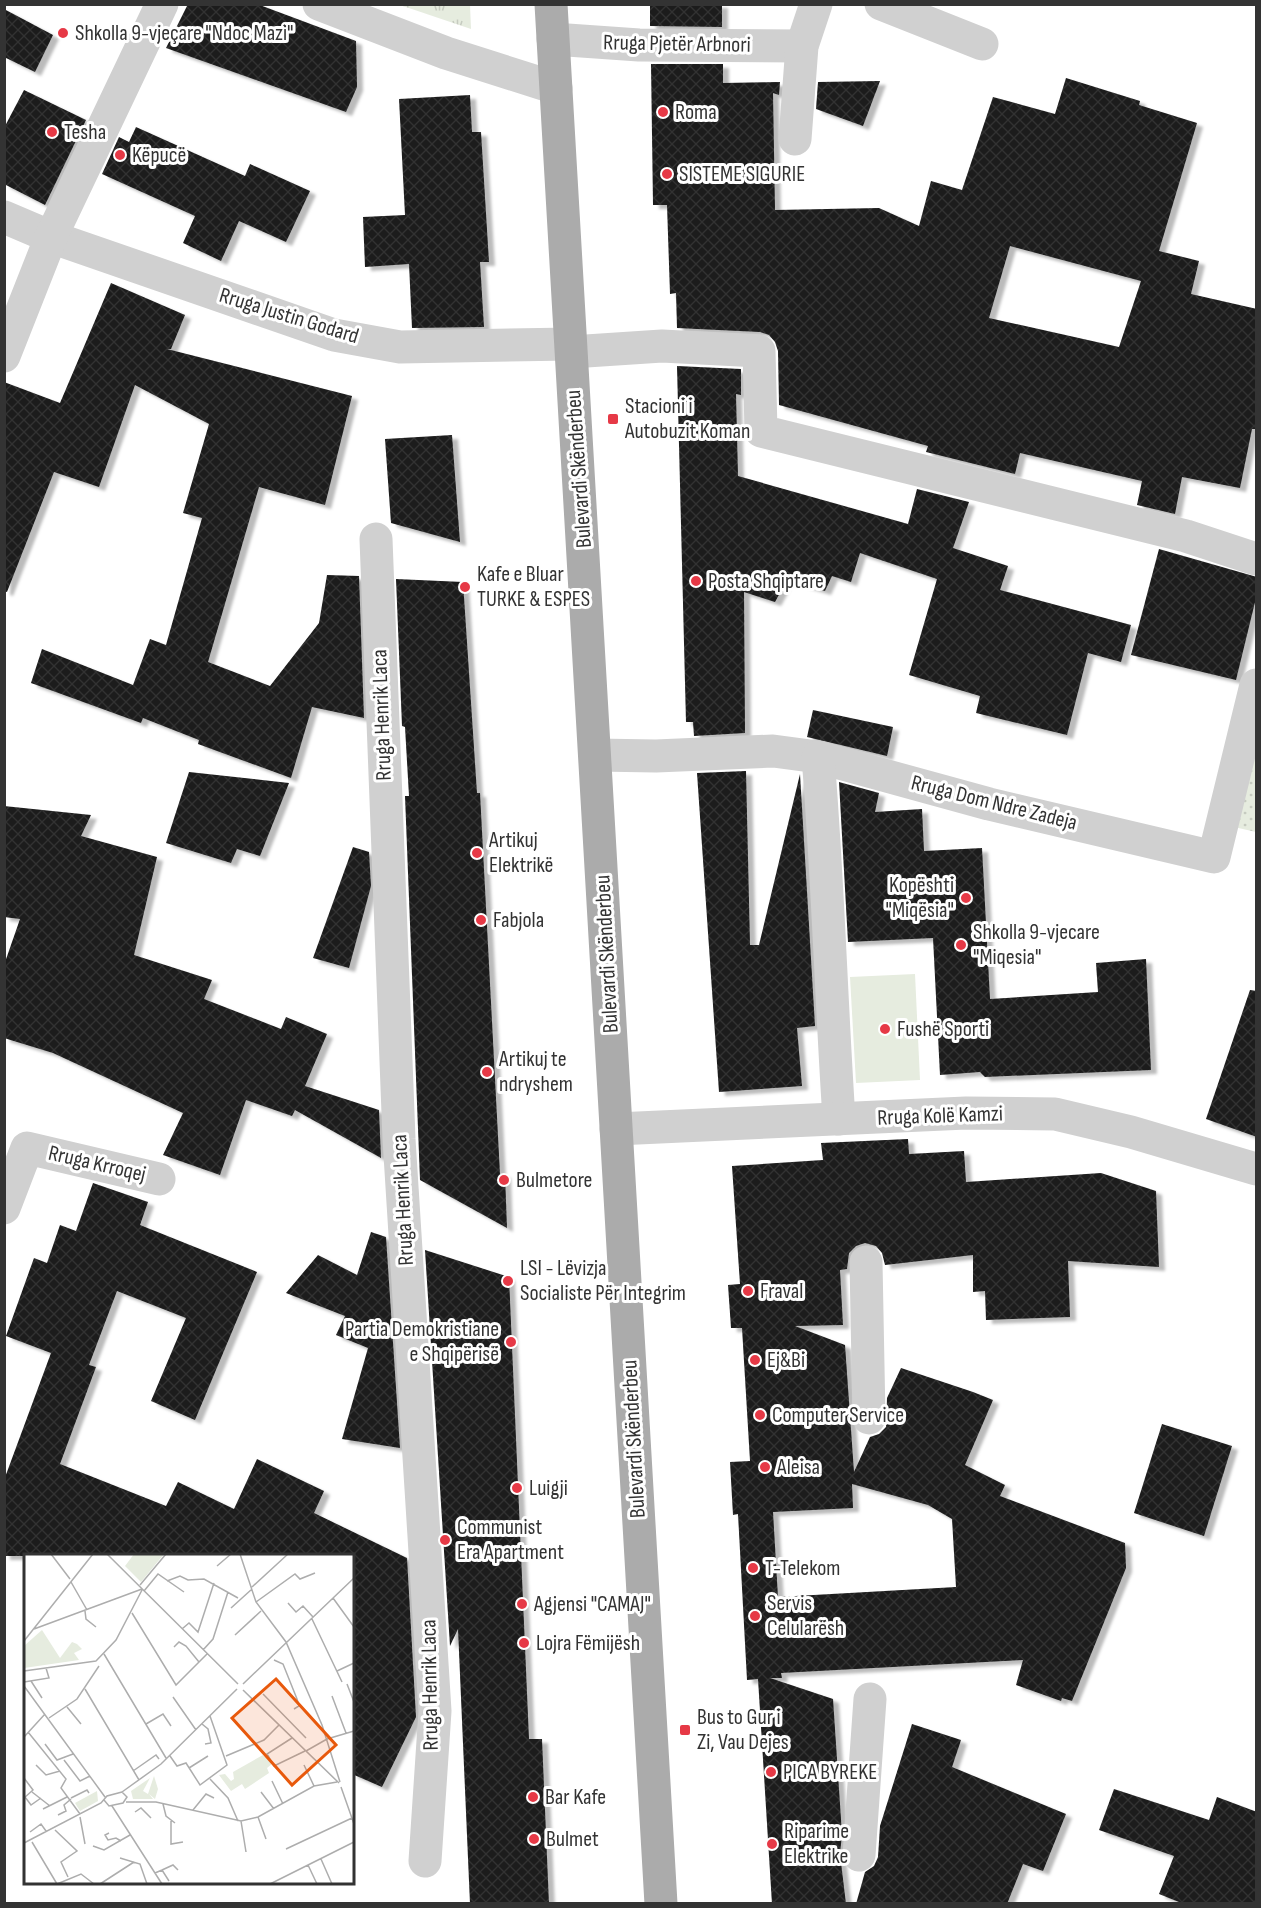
<svg xmlns="http://www.w3.org/2000/svg" width="1261" height="1908" viewBox="0 0 1261 1908" font-family="'Sofia Sans Condensed',sans-serif">
<defs>
<pattern id="park-tufts" width="24" height="20" patternUnits="userSpaceOnUse" patternTransform="scale(1.5)"><rect width="24" height="20" fill="#e6ecdf"/><path d="M3 7l-1-3M5 7V3M7 7l1-3M15 17l-1-3M17 17v-4M19 17l1-3" fill="none" stroke="#c6cbc0"/></pattern>
<pattern id="garden-dots" width="8" height="8" patternUnits="userSpaceOnUse" patternTransform="scale(1.5)"><rect width="8" height="8" fill="#e6ecdf"/><path d="M2 2h.1M6 6h.1" fill="none" stroke="#c6cbc0" stroke-width="1.8" stroke-linecap="round"/></pattern>
<pattern id="building-cross-hatch" width="8" height="8" patternUnits="userSpaceOnUse" patternTransform="scale(1.5)"><rect width="8" height="8" fill="#1a1a1a"/><path d="M0 0l8 8M0 8l8-8" fill="none" stroke="#333"/></pattern>
<filter id="shadow"><feDropShadow dx="6" dy="4" stdDeviation="1.5" flood-color="#0004"/></filter>
</defs>
<rect width="100%" height="100%" fill="#fff"/>
<path fill="#e6ecdf" d="M915,974L920,1080L856,1083L850,977Z"/>
<path fill="url(#park-tufts)" d="M400,5H470L471,29Z"/>
<path fill="url(#garden-dots)" d="M1256,735V832L1234,827Z"/>
<g fill="url(#building-cross-hatch)" fill-rule="evenodd" filter="url(#shadow)">
<path d="M188,4H257L356,41L357,87L346,112L166,48Z"/>
<path d="M650,4H722V27L650,26Z"/>
<path d="M4,9L53,35L35,72L4,57Z"/>
<path d="M651,64H723V83L780,82L779,95L773,93L775,210L879,208L919,226L931,181L962,190L993,97L1055,114L1066,78L1140,101L1139,105L1197,123L1159,251L1199,261L1191,294L1257,309V429H1252L1240,488L1182,477L1175,514L1137,505L1142,481L1020,453L1015,474L926,452L928,446L779,405L778,351L775,342L769,335L760,332L677,328L676,293L670,294L667,205H653ZM1010,246L1141,281L1119,347L989,318Z"/>
<path d="M880,81L863,126L816,109L818,82Z"/>
<path d="M24,90L86,120L45,205L4,184V128Z"/>
<path d="M470,95L472,132H481L489,262H480L484,327L412,328L409,264L365,267L363,217L405,215L399,99Z"/>
<path d="M136,127L245,176L250,164L310,191L286,242L239,221L221,261L183,243L195,216L102,174L119,137L129,142Z"/>
<path d="M111,283L185,315L171,349H167L352,396L325,505L259,487L208,662L270,686L319,623L327,575L359,576L364,718L312,707L291,778L198,744L199,740L143,718L141,723L31,683L42,649L133,685L150,639L166,645L202,518L183,513L209,424L135,385L99,487L54,472L7,592L4,591V382L60,403Z"/>
<path d="M677,366L741,369V395L736,394L738,476L908,524L917,489L969,502L953,548L1008,566L1000,590L1131,625L1121,662L1088,653L1067,735L976,713L980,696L909,675L937,579L860,553L851,582L832,576L825,591L787,580L775,602L744,592L745,733L694,736L693,722H686Z"/>
<path d="M452,435L460,542L391,523L385,439Z"/>
<path d="M1159,549L1257,577V594L1236,680L1131,655Z"/>
<path d="M396,579L463,582L477,793H480L500,1174H505L507,1228L420,1180L405,796H409L405,727L402,726Z"/>
<path d="M813,710L893,727L887,756L807,737Z"/>
<path d="M746,771L750,945H759L800,774L815,1026L797,1028L802,1086L719,1092L697,773Z"/>
<path d="M189,772L289,783L260,856L237,849L231,863L166,843Z"/>
<path d="M839,782L879,793L875,812L922,809L924,851L982,848L990,999L1098,992L1096,963L1146,959L1151,1070L985,1077L980,1072L940,1075L933,938L848,942Z"/>
<path d="M4,806L91,815L81,836L157,857L134,955L212,980L204,999L281,1029L286,1017L327,1034L305,1086L379,1110L381,1158L295,1110L292,1116L246,1100L220,1175L163,1155L183,1113L53,1053L4,1038V965L20,919L4,917Z"/>
<path d="M353,847L369,852L371,886L349,968L313,958Z"/>
<path d="M1250,990L1257,991V1137L1206,1119Z"/>
<path d="M908,1139L909,1154L964,1151L966,1182L1101,1173L1156,1191L1159,1267L1068,1261L1070,1317L986,1320L985,1291L973,1292V1255L885,1265L882,1253L876,1246L865,1243L856,1246L849,1253L847,1269L840,1270L843,1325L795,1326L845,1345L854,1472L870,1437L879,1434L886,1427L887,1398L901,1368L973,1392L993,1400L965,1465L1005,1485L1000,1496L1125,1543L1126,1568L1072,1701L1062,1698L1061,1701L1016,1685L1023,1660L781,1673L782,1678H770L833,1699L842,1834L840,1854L846,1904H772L758,1679L747,1680L738,1514L733,1515L730,1462L750,1461L742,1328H731L728,1285L740,1284L732,1166L823,1160L821,1143ZM852,1484L928,1505L952,1519L956,1587L778,1597L773,1512L853,1508Z"/>
<path d="M93,1183L148,1202L140,1225L257,1272L195,1420L151,1401L186,1318L117,1291L89,1365L96,1367L60,1464L166,1506L178,1482L234,1509L257,1459L324,1491L314,1513L407,1558L416,1717L382,1787L352,1774V1556H4V1480L51,1353L6,1336L34,1258L47,1263L60,1225L76,1231Z"/>
<path d="M371,1232L386,1237L400,1448L342,1439L368,1348L336,1335L345,1316L286,1293L318,1255L357,1275Z"/>
<path d="M425,1250L509,1277L529,1739H542L549,1904H470L458,1629L450,1646Z"/>
<path d="M1162,1424L1232,1446L1204,1536L1134,1513Z"/>
<path d="M912,1724L961,1740L952,1767L1066,1814L1043,1871L1023,1864L1007,1904H856L865,1872L874,1866L878,1857L880,1826Z"/>
<path d="M1114,1789L1209,1820L1217,1797L1257,1812V1904H1184L1159,1894L1174,1856L1099,1830Z"/>
</g>
<g fill="none" stroke-linecap="round" stroke-linejoin="round">
<g stroke="#d0d0d0" stroke-width="33">
<path d="M319,4L446,53L556,88"/>
<path d="M881,4L982,44"/>
<path d="M553,39L639,45L802,46"/>
<path d="M795,139L802,46L816,4"/>
<path d="M4,217L51,237L334,335L400,347L571,344"/>
<path d="M571,352L662,346L759,351L761,431L1186,536L1256,559"/>
<path d="M4,356L51,237L162,4"/>
<path d="M376,539L399,1139L435,1711L425,1861"/>
<path d="M596,755L656,756L773,751L818,757L989,804L1214,857L1256,685"/>
<path d="M818,757C828,878 831,998 839,1119"/>
<path d="M616,1129L966,1113L1055,1114L1131,1132L1256,1169"/>
<path d="M4,1208L27,1148L159,1179"/>
<path d="M866,1262L869,1418"/>
<path d="M859,1855L870,1699"/>
</g>
<path stroke="#ababab" stroke-width="33" d="M551,4L661,1904"/>
</g>
<g fill="#e63946" stroke="#fff" stroke-width="2">
<circle cx="63" cy="33" r="6"/>
<circle cx="663" cy="112" r="6"/>
<circle cx="52" cy="132" r="6"/>
<circle cx="120" cy="155" r="6"/>
<circle cx="667" cy="174" r="6"/>
<rect x="607" y="413" width="12" height="12" rx="3"/>
<circle cx="696" cy="581" r="6"/>
<circle cx="465" cy="587" r="6"/>
<circle cx="477" cy="853" r="6"/>
<circle cx="966" cy="898" r="6"/>
<circle cx="481" cy="920" r="6"/>
<circle cx="961" cy="945" r="6"/>
<circle cx="885" cy="1029" r="6"/>
<circle cx="487" cy="1072" r="6"/>
<circle cx="504" cy="1180" r="6"/>
<circle cx="508" cy="1281" r="6"/>
<circle cx="748" cy="1291" r="6"/>
<circle cx="511" cy="1342" r="6"/>
<circle cx="755" cy="1360" r="6"/>
<circle cx="760" cy="1415" r="6"/>
<circle cx="765" cy="1467" r="6"/>
<circle cx="517" cy="1488" r="6"/>
<circle cx="445" cy="1540" r="6"/>
<circle cx="753" cy="1568" r="6"/>
<circle cx="522" cy="1604" r="6"/>
<circle cx="755" cy="1616" r="6"/>
<circle cx="524" cy="1643" r="6"/>
<rect x="679" y="1724" width="12" height="12" rx="3"/>
<circle cx="771" cy="1772" r="6"/>
<circle cx="533" cy="1797" r="6"/>
<circle cx="534" cy="1839" r="6"/>
<circle cx="772" cy="1844" r="6"/>
</g>
<g text-anchor="middle" dominant-baseline="central" stroke-width="6" stroke-linejoin="round" paint-order="stroke">
<g font-size="22" fill="#333" stroke="#fff" text-anchor="start">
<text x="75" y="33">Shkolla 9-vjeçare "Ndoc Mazi"</text>
<text x="675" y="112">Roma</text>
<text x="64" y="132">Tesha</text>
<text x="132" y="155">Këpucë</text>
<text x="679" y="174">SISTEME SIGURIE</text>
<text x="625" y="406">Stacioni i<tspan x="625" dy="25">Autobuzit Koman</tspan></text>
<text x="477" y="574">Kafe e Bluar<tspan x="477" dy="25">TURKE &amp; ESPES</tspan></text>
<text x="708" y="581">Posta Shqiptare</text>
<text x="489" y="840">Artikuj<tspan x="489" dy="25">Elektrikë</tspan></text>
<text x="954" y="885" text-anchor="end">Kopështi<tspan x="954" dy="25">"Miqësia"</tspan></text>
<text x="493" y="920">Fabjola</text>
<text x="973" y="932">Shkolla 9-vjecare<tspan x="973" dy="25">"Miqesia"</tspan></text>
<text x="897" y="1029">Fushë Sporti</text>
<text x="499" y="1059">Artikuj te<tspan x="499" dy="25">ndryshem</tspan></text>
<text x="516" y="1180">Bulmetore</text>
<text x="520" y="1268">LSI - Lëvizja<tspan x="520" dy="25">Socialiste Për Integrim</tspan></text>
<text x="760" y="1291">Fraval</text>
<text x="499" y="1329" text-anchor="end">Partia Demokristiane<tspan x="499" dy="25">e Shqipërisë</tspan></text>
<text x="767" y="1360">Ej&amp;Bi</text>
<text x="772" y="1415">Computer Service</text>
<text x="777" y="1467">Aleisa</text>
<text x="529" y="1488">Luigji</text>
<text x="457" y="1527">Communist<tspan x="457" dy="25">Era Apartment</tspan></text>
<text x="765" y="1568">T-Telekom</text>
<text x="767" y="1603">Servis<tspan x="767" dy="25">Celularësh</tspan></text>
<text x="534" y="1604">Agjensi "CAMAJ"</text>
<text x="536" y="1643">Lojra Fëmijësh</text>
<text x="697" y="1717">Bus to Gur i<tspan x="697" dy="25">Zi, Vau Dejes</tspan></text>
<text x="783" y="1772">PICA BYREKE</text>
<text x="545" y="1797">Bar Kafe</text>
<text x="784" y="1831">Riparime<tspan x="784" dy="25">Elektrike</tspan></text>
<text x="546" y="1839">Bulmet</text>
</g>
<g font-size="22" fill="#333" stroke="#fff">
<text transform="translate(677 44) rotate(1)">Rruga Pjetër Arbnori</text>
<text transform="translate(289 316) rotate(17)">Rruga Justin Godard</text>
<text transform="translate(579 469) rotate(-94)">Bulevardi Skënderbeu</text>
<text transform="translate(382 715) rotate(-92)">Rruga Henrik Laca</text>
<text transform="translate(994 803) rotate(14)">Rruga Dom Ndre Zadeja</text>
<text transform="translate(607 954) rotate(-93)">Bulevardi Skënderbeu</text>
<text transform="translate(940 1116) rotate(-2)">Rruga Kolë Kamzi</text>
<text transform="translate(97 1164) rotate(13)">Rruga Krroqej</text>
<text transform="translate(403 1200) rotate(-93)">Rruga Henrik Laca</text>
<text transform="translate(634 1439) rotate(-93)">Bulevardi Skënderbeu</text>
<text transform="translate(430 1685) rotate(-91)">Rruga Henrik Laca</text>
</g>
</g>
<g transform="translate(24 1554)">
<rect width="330" height="330" fill="#fff"/>
<path d="M18,76L36,104L48,88L53,90L58,95L50,99L55,106L0,114V92ZM130,222L134,235L131,245L125,240L129,245H109L107,237L126,224L119,237L124,240ZM73,237L74,247L56,257L51,249Z" fill="#e6ecdf"/>
<path d="M110,0H140L117,28L101,12ZM239,201L248,210L243,214L245,219L221,235L218,230L207,237L195,221L201,220L207,227L210,225L209,218Z" fill="#e6ecdf"/>
<path fill="none" stroke="#adadad" stroke-width="1.5" d="M27,0L46,25M83,0L214,130M216,0L232,48L262,88L298,171L316,228M193,12L207,0M143,27L156,22L164,26L180,25L214,44M47,28L63,56M116,31L142,0M228,33L264,0M120,37L134,20L160,38M309,44L330,73M232,48L271,20L276,25L291,19M264,49L272,58L279,52L289,63M207,54L228,35M61,57L62,65L72,73M108,59L152,131L183,100M288,65L318,128M10,75L118,35M158,75L165,69L174,78L190,29M211,81L237,57M0,87L69,0M150,93L155,88L162,92L175,108M179,96L189,85L204,38M80,100L142,204M250,106L259,110L273,145L275,152L270,155M72,107L92,86L118,36M0,117L72,107M313,117L330,109M7,127L18,144M0,128L25,124L22,114M219,130L330,24M323,130L330,148M0,132L81,243M61,135L115,226M219,136L315,229M239,140L282,184M308,142L322,179M149,143L172,176M43,153L57,170M25,164L53,145L75,112M122,170L139,160L147,172M178,170L184,175L187,189L181,190M4,178L42,225L37,234L56,260M0,183L21,160M268,184L243,200L250,212L281,197M21,190L33,206L49,200M282,197L303,185L330,177M146,202L153,212L162,209L176,231L203,211L186,162M202,202L240,186L255,171M40,206L56,227L66,222M12,211L22,221L36,217M280,211L290,232M165,214L184,202M109,217L132,201L135,205M0,224L9,236L0,244M186,225L204,244L214,267M248,227L259,250M317,233L330,270M8,238L26,252M98,238L137,210L213,135M237,238L250,255M1,243L7,251L17,244M47,244L63,236L65,239M80,246L85,252L99,249L103,243L98,238M102,248H132L217,267L234,263L290,232L313,228M139,250L142,262L151,269M88,252L138,330M19,255L43,243M169,256L182,240L190,244M111,258L117,254L127,264M34,261L42,257L40,251L47,245M56,263L61,290M234,263L242,285M147,267V290L159,288M217,267L222,298M31,276L53,297L37,308L44,323M6,278L17,270L22,277M85,279L81,281L84,286L92,284L97,287M8,288L33,330M0,289L77,249L83,242L98,238M69,292L80,296L106,281M262,295L328,264M96,304L116,310L123,330M297,305L308,330M284,311L293,330M138,316L149,311L154,316M131,319L138,316L145,327M33,330L57,320L70,330M76,330L110,308M246,330L330,288"/>
<path fill="#e8590c" fill-opacity="0.15" stroke="#e8590c" stroke-width="3" d="M252,125L312,191L268,231L208,164Z"/>
<rect width="330" height="330" fill="none" stroke="#333" stroke-width="3"/>
</g>
<rect width="1261" height="1908" fill="none" stroke="#333333" stroke-width="12"/>
</svg>
